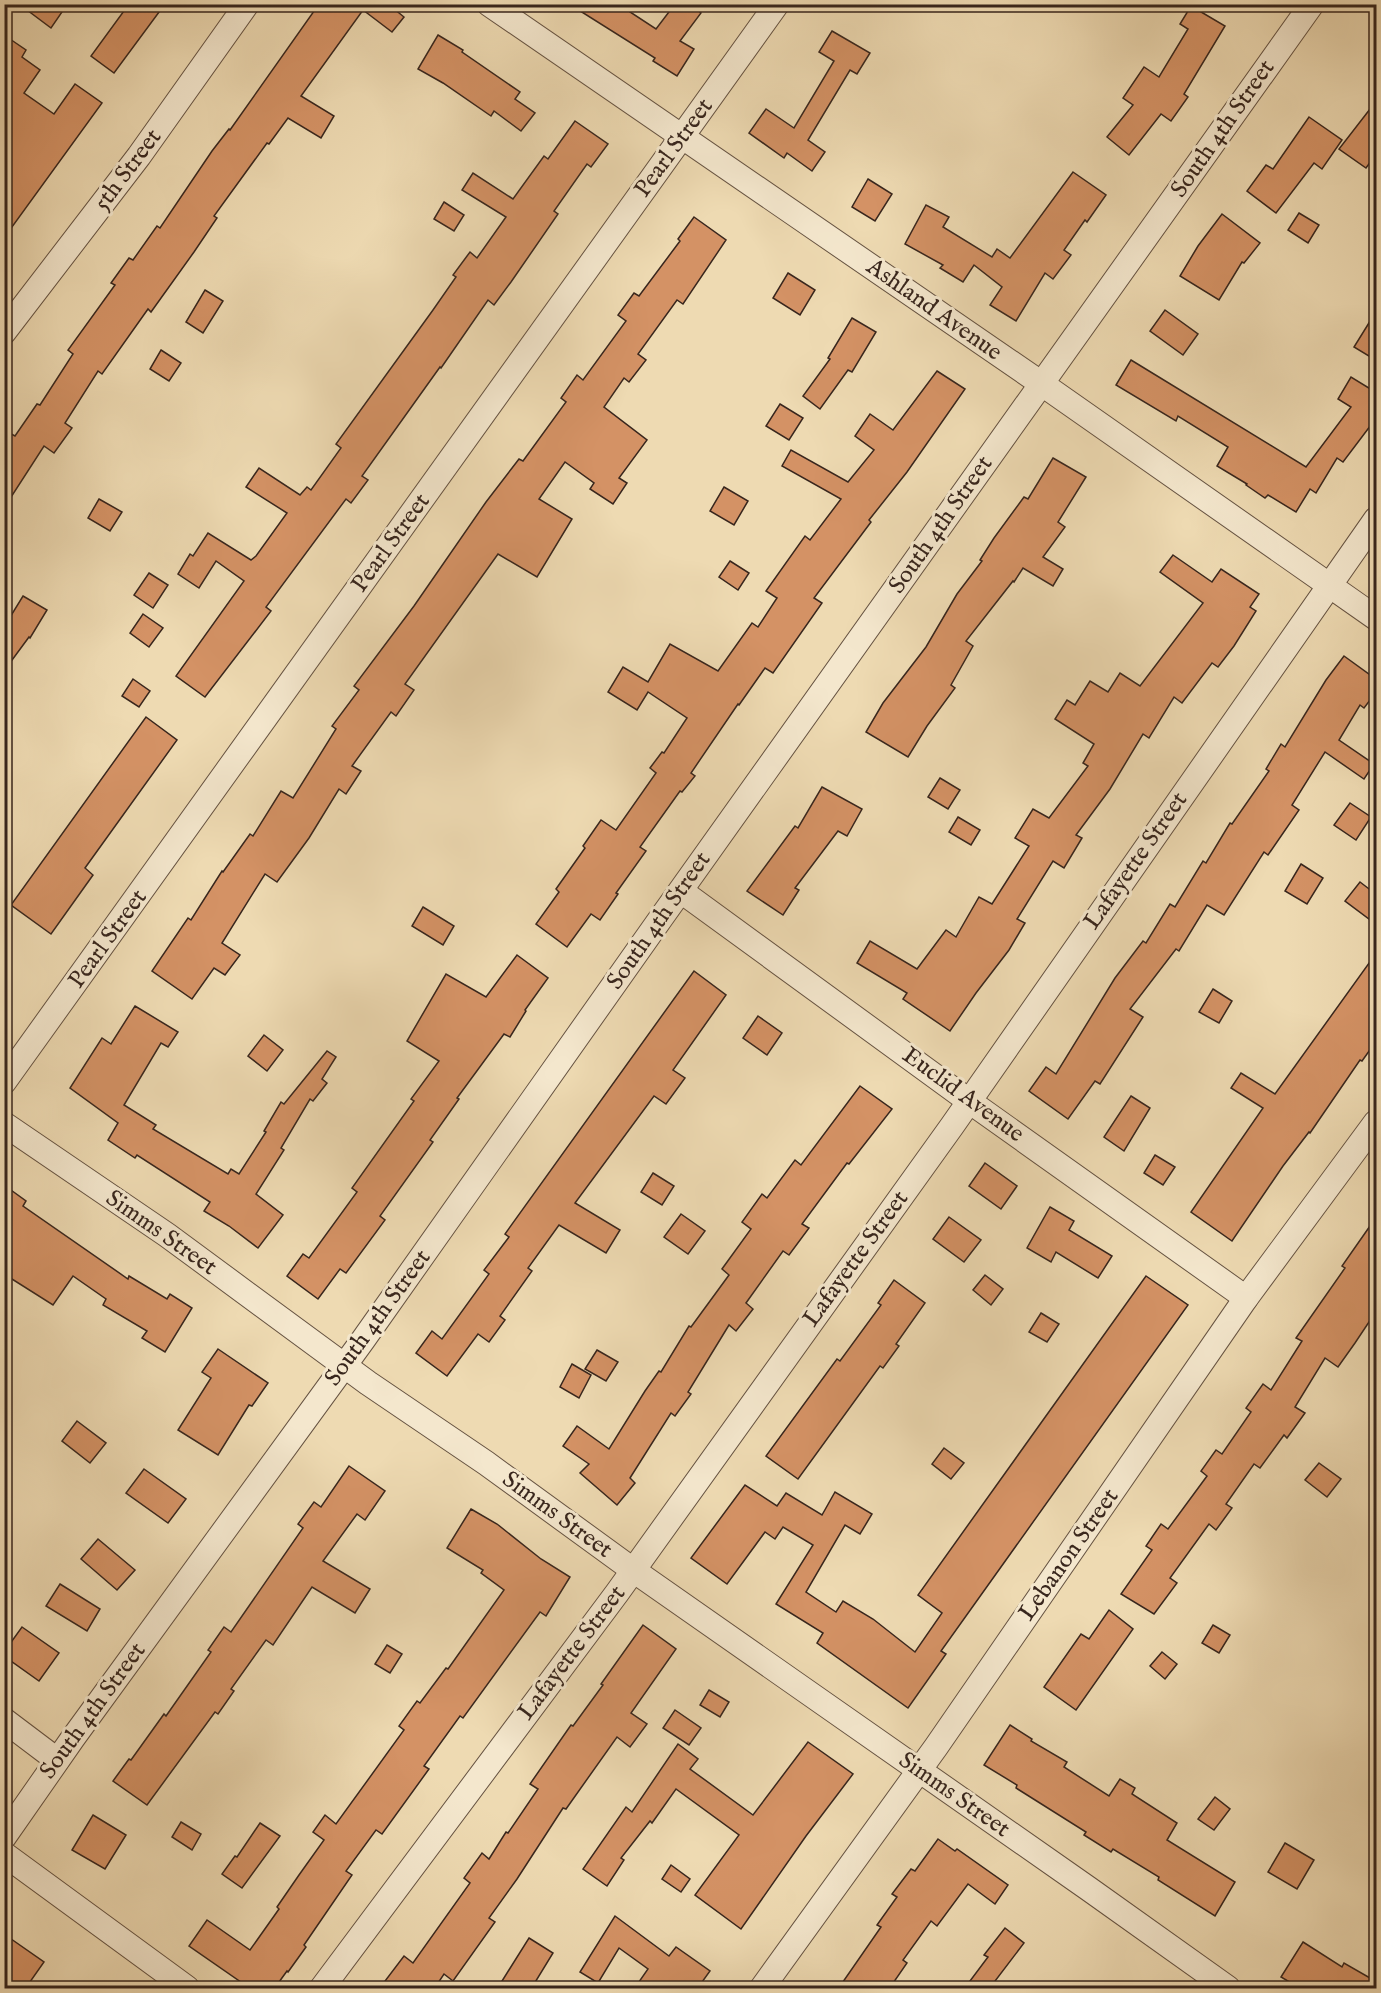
<svg xmlns="http://www.w3.org/2000/svg" width="1381" height="1993" viewBox="0 0 1381 1993" font-family="'IM FELL English',serif">
<rect width="100%" height="100%" fill="#eedab2"/>
<filter id="stains"><feTurbulence type="fractalNoise" baseFrequency=".00333" numOctaves="4"/><feColorMatrix values="0 0 0 0 .2 0 0 0 0 .09 0 0 0 0 .02 0 0 0 .5 -.17"/></filter>
<radialGradient id="worn" r=".72"><stop offset=".6" stop-color="#630" stop-opacity="0"/><stop offset="1" stop-color="#630" stop-opacity=".3"/></radialGradient>
<g fill="#d49265" stroke="#38261d" stroke-width="1.5">
<path d="M19,4H52L62,12L51,28Z"/>
<path d="M129,4H165L114,73L91,56Z"/>
<path d="M319,4H388L404,17L392,32L363,10L301,96L334,116L321,138L288,118L269,144L267,143L214,216L217,218L194,252L151,312L148,309L102,374L98,371L65,423L72,428L54,453L44,446L4,508V430L15,436L37,404L40,405L73,354L68,350L115,285L111,283L129,258L133,260L157,226L160,228L212,151L229,129L230,130Z"/>
<path d="M569,4H618L656,29L675,4H690L701,13L680,41L694,49L677,76L653,61L655,58Z"/>
<path d="M1191,6L1225,26L1184,94L1188,97L1171,121L1161,114L1129,155L1107,137L1133,105L1123,98L1144,67L1159,77L1188,29L1180,24Z"/>
<path d="M832,31L870,53L857,74L850,70L808,140L825,152L812,171L787,153L784,158L749,133L766,109L794,128L834,61L819,52Z"/>
<path d="M4,35L26,50L22,57L40,70L24,93L54,114L75,84L102,103L4,238Z"/>
<path d="M438,35L463,50L462,52L520,92L515,99L535,113L521,131L494,111L491,116L443,83L418,69Z"/>
<path d="M1377,100V153L1366,168L1339,149Z"/>
<path d="M1309,117L1342,140L1322,169L1314,163L1276,213L1247,191L1266,165L1273,169Z"/>
<path d="M575,121L608,144L591,167L587,164L554,211L558,214L511,282L494,305L488,300L441,368L440,367L362,476L368,480L351,503L346,499L266,607L271,611L205,697L176,676L244,581L216,561L199,588L178,574L190,554L193,556L208,533L251,560L256,556L287,513L246,487L259,468L300,495L307,487L311,490L341,448L336,444L433,310L456,277L453,275L470,252L477,258L506,217L462,190L473,173L513,199L544,156L548,159Z"/>
<path d="M1073,172L1106,195L1087,222L1085,220L1064,250L1071,255L1053,279L1045,273L1016,321L990,305L1002,287L974,265L963,282L940,268L943,265L905,244L926,205L949,217L943,227L992,257L997,249L1010,258Z"/>
<path d="M868,179L892,194L875,221L852,207Z"/>
<path d="M444,202L464,215L454,231L434,219Z"/>
<path d="M1299,213L1319,225L1308,243L1288,230Z"/>
<path d="M1222,214L1260,243L1244,263L1242,262L1219,300L1180,276L1198,246Z"/>
<path d="M694,217L726,240L683,304L677,300L638,354L646,360L629,382L624,378L604,407L647,440L619,478L627,483L613,504L590,489L594,483L565,462L539,499L572,519L537,577L498,554L405,684L414,690L396,716L391,712L352,766L361,771L346,794L339,789L309,838L277,882L265,874L222,943L240,955L225,975L214,968L192,999L152,971L188,918L191,920L222,871L223,872L250,834L253,836L281,791L293,798L336,729L332,726L359,690L354,686L414,606L486,502L519,459L523,461L566,402L561,398L577,375L583,380L626,321L618,315L634,293L639,296L680,241L678,239Z"/>
<path d="M788,273L815,290L800,315L773,298Z"/>
<path d="M205,290L223,301L203,333L186,322Z"/>
<path d="M1165,310L1198,334L1183,355L1150,331Z"/>
<path d="M1377,310V361L1354,347Z"/>
<path d="M852,318L876,332L852,372L848,370L820,409L803,396L830,359L828,358Z"/>
<path d="M161,350L181,363L169,381L150,369Z"/>
<path d="M1131,360L1306,467L1351,407L1338,399L1351,377L1377,393V417L1343,462L1337,458L1316,493L1310,489L1296,512L1268,495L1265,498L1246,485L1247,484L1217,466L1228,447L1178,416L1176,421L1116,385Z"/>
<path d="M937,371L965,389L907,472L869,520L871,522L814,598L822,603L773,673L765,668L739,705L738,704L691,773L695,776L682,792L680,791L640,847L646,851L616,893L618,894L600,920L591,914L567,947L536,924L559,892L556,889L585,848L583,846L601,820L616,830L656,773L650,768L662,752L664,753L687,718L648,692L637,710L608,692L623,667L648,682L670,644L718,671L752,623L758,627L777,598L766,591L805,536L810,540L841,499L782,466L791,450L848,482L874,450L855,436L870,414L893,430Z"/>
<path d="M780,404L803,418L789,440L766,426Z"/>
<path d="M1053,458L1086,477L1058,522L1065,527L1043,557L1063,569L1053,586L1023,568L1014,582L1013,581L966,641L973,646L951,685L955,688L927,726L908,757L866,732L883,703L926,647L957,594L982,561L980,560L994,538L1024,497L1028,499Z"/>
<path d="M724,487L748,501L734,525L710,511Z"/>
<path d="M99,499L122,512L110,531L88,518Z"/>
<path d="M1173,555L1212,582L1221,569L1259,594L1250,607L1256,611L1234,646L1218,667L1212,663L1182,703L1174,697L1149,738L1143,734L1110,789L1076,835L1082,838L1064,868L1053,861L1017,919L1025,923L1009,950L976,993L950,1031L903,999L907,993L857,963L870,941L917,969L946,930L956,937L979,897L992,904L1029,846L1015,838L1033,809L1049,818L1088,766L1083,763L1094,744L1055,719L1067,700L1075,705L1090,681L1108,692L1120,673L1140,686L1203,603L1160,572Z"/>
<path d="M730,561L749,573L738,590L719,577Z"/>
<path d="M149,573L168,585L153,608L134,595Z"/>
<path d="M23,596L47,610L30,638L29,637L4,671V627Z"/>
<path d="M143,614L163,628L149,647L130,633Z"/>
<path d="M1344,656L1377,680V691L1364,708L1360,705L1339,740L1374,764L1364,779L1325,752L1292,805L1299,810L1268,855L1264,852L1224,915L1207,905L1179,951L1176,949L1130,1009L1143,1017L1100,1084L1095,1081L1068,1119L1029,1091L1046,1067L1056,1074L1115,978L1143,941L1146,943L1170,904L1175,907L1203,861L1206,863L1230,823L1232,824L1269,771L1266,769L1281,744L1285,747L1326,680Z"/>
<path d="M133,679L150,691L139,707L122,696Z"/>
<path d="M146,717L177,740L85,868L93,875L51,934L11,905Z"/>
<path d="M940,778L960,790L948,809L928,797Z"/>
<path d="M822,787L862,809L847,836L838,831L795,888L799,890L783,915L747,891L795,826L798,828Z"/>
<path d="M1350,803L1371,817L1356,840L1334,825Z"/>
<path d="M958,817L980,830L971,845L949,832Z"/>
<path d="M1301,864L1323,878L1307,904L1285,891Z"/>
<path d="M1360,882L1377,895V925L1345,901Z"/>
<path d="M423,907L454,926L443,945L412,926Z"/>
<path d="M1377,952V1040L1362,1061L1360,1060L1310,1133L1309,1132L1283,1166L1232,1241L1191,1212L1263,1108L1231,1088L1241,1073L1275,1094Z"/>
<path d="M517,955L548,978L525,1010L526,1011L510,1037L504,1034L457,1098L459,1099L430,1140L433,1142L380,1216L385,1220L346,1273L340,1269L318,1299L287,1276L303,1254L309,1258L357,1192L352,1188L414,1101L411,1099L439,1061L407,1041L446,974L486,997Z"/>
<path d="M694,971L726,995L673,1070L685,1078L666,1104L654,1096L575,1203L620,1230L606,1253L559,1225L528,1268L532,1271L500,1316L505,1320L489,1342L478,1334L447,1376L416,1353L432,1331L442,1339L489,1274L484,1270L509,1237L505,1234Z"/>
<path d="M1213,989L1232,1001L1219,1023L1199,1012Z"/>
<path d="M135,1006L178,1032L168,1047L161,1043L124,1105L156,1125L153,1129L228,1174L231,1169L239,1174L266,1132L264,1131L281,1102L284,1104L327,1051L336,1057L322,1079L327,1083L313,1101L310,1099L281,1148L284,1150L256,1194L283,1215L258,1248L229,1226L204,1211L210,1202L137,1155L135,1158L108,1140L118,1123L70,1088L102,1038L111,1044Z"/>
<path d="M758,1016L782,1033L767,1055L743,1038Z"/>
<path d="M264,1035L283,1050L267,1071L248,1056Z"/>
<path d="M860,1086L892,1109L849,1164L847,1163L802,1224L809,1228L789,1255L783,1251L746,1303L753,1309L736,1331L729,1325L688,1392L691,1394L675,1416L671,1413L630,1478L635,1483L617,1505L580,1473L589,1464L563,1446L577,1426L609,1449L645,1391L659,1371L661,1372L689,1326L691,1327L729,1275L722,1269L751,1229L742,1222L762,1194L767,1198L795,1160L801,1165Z"/>
<path d="M1131,1096L1150,1108L1124,1151L1104,1137Z"/>
<path d="M1155,1155L1175,1167L1163,1185L1144,1173Z"/>
<path d="M985,1163L1017,1186L1001,1209L969,1186Z"/>
<path d="M653,1173L674,1186L662,1205L641,1192Z"/>
<path d="M4,1185L26,1201L23,1206L128,1279L129,1276L167,1299L170,1294L192,1308L165,1352L142,1338L147,1331L103,1305L106,1299L73,1276L53,1305L4,1274Z"/>
<path d="M1050,1207L1074,1221L1069,1230L1112,1256L1098,1278L1056,1252L1051,1262L1027,1248Z"/>
<path d="M681,1214L705,1231L688,1254L664,1237Z"/>
<path d="M1377,1216V1310L1355,1343L1338,1367L1325,1358L1295,1407L1305,1413L1287,1438L1284,1435L1260,1468L1254,1464L1226,1504L1232,1508L1216,1530L1209,1524L1170,1578L1177,1583L1154,1614L1121,1594L1152,1550L1146,1546L1161,1524L1168,1529L1207,1476L1201,1471L1216,1450L1222,1454L1251,1412L1246,1408L1263,1384L1271,1390L1302,1341L1296,1338L1345,1268L1342,1266Z"/>
<path d="M949,1217L981,1240L964,1262L933,1239Z"/>
<path d="M985,1275L1003,1289L991,1305L973,1290Z"/>
<path d="M1146,1276L1188,1305L941,1651L946,1654L908,1708L817,1643L823,1633L776,1604L813,1545L783,1527L775,1539L765,1532L727,1584L691,1558L745,1485L777,1506L786,1493L822,1515L835,1492L872,1514L860,1534L845,1525L806,1592L836,1612L843,1601L873,1619L915,1652L942,1613L918,1595Z"/>
<path d="M894,1280L925,1303L896,1344L899,1346L883,1368L880,1366L798,1479L766,1456L837,1359L840,1361L881,1305L878,1303Z"/>
<path d="M1041,1313L1059,1324L1047,1342L1029,1332Z"/>
<path d="M218,1349L268,1383L252,1406L249,1405L218,1455L178,1430L211,1378L202,1372Z"/>
<path d="M597,1350L618,1362L606,1381L585,1369Z"/>
<path d="M572,1364L591,1375L579,1398L560,1387Z"/>
<path d="M77,1421L106,1443L90,1463L62,1441Z"/>
<path d="M944,1448L964,1463L951,1479L932,1464Z"/>
<path d="M1319,1463L1341,1479L1327,1497L1305,1480Z"/>
<path d="M349,1466L385,1491L365,1520L357,1514L323,1561L370,1589L355,1613L312,1587L273,1645L266,1640L231,1689L234,1691L218,1714L215,1712L147,1805L113,1781L129,1759L131,1760L164,1714L166,1716L211,1652L208,1650L224,1627L231,1632L303,1528L298,1524L314,1502L321,1507Z"/>
<path d="M144,1469L186,1499L168,1523L126,1493Z"/>
<path d="M471,1509L497,1524L541,1559L570,1577L546,1616L540,1612L463,1718L460,1716L424,1766L429,1769L382,1834L376,1830L346,1871L352,1875L304,1945L306,1947L288,1972L287,1971L274,1989H251L189,1946L207,1920L250,1950L279,1909L277,1907L299,1875L324,1840L313,1832L325,1815L336,1824L404,1730L399,1726L417,1701L420,1703L446,1668L448,1669L504,1590L481,1573L483,1570L447,1548Z"/>
<path d="M98,1539L135,1570L117,1590L81,1559Z"/>
<path d="M60,1584L100,1609L87,1631L46,1606Z"/>
<path d="M1109,1610L1133,1629L1076,1710L1044,1687L1081,1634L1089,1639Z"/>
<path d="M643,1625L676,1649L631,1713L647,1724L630,1747L617,1737L566,1809L563,1808L517,1879L489,1918L495,1922L453,1981L444,1974L434,1989H396L385,1981L404,1956L413,1963L470,1883L464,1878L482,1853L489,1859L506,1832L508,1833L538,1789L530,1784L571,1725L573,1726L603,1685L601,1684Z"/>
<path d="M1213,1625L1230,1635L1219,1653L1202,1643Z"/>
<path d="M22,1627L59,1653L39,1681L4,1656V1652Z"/>
<path d="M387,1645L402,1654L390,1673L375,1664Z"/>
<path d="M1162,1652L1177,1664L1165,1679L1150,1666Z"/>
<path d="M709,1690L729,1702L720,1717L700,1705Z"/>
<path d="M675,1710L701,1728L689,1745L663,1728Z"/>
<path d="M1010,1725L1032,1739L1031,1741L1067,1762L1064,1767L1109,1796L1120,1779L1135,1788L1132,1794L1177,1823L1167,1840L1235,1882L1215,1916L1158,1880L1159,1877L1113,1849L1111,1852L1084,1835L1086,1832L1016,1788L1017,1785L984,1765Z"/>
<path d="M808,1742L853,1774L806,1836L741,1929L695,1895L739,1835L676,1789L652,1823L650,1821L621,1858L624,1860L607,1886L583,1869L626,1807L632,1812L678,1744L698,1759L690,1769L753,1815Z"/>
<path d="M1215,1797L1230,1809L1214,1830L1198,1819Z"/>
<path d="M93,1815L126,1835L105,1869L72,1850Z"/>
<path d="M181,1822L201,1834L192,1850L172,1837Z"/>
<path d="M260,1823L280,1836L242,1888L222,1874L235,1856L237,1857Z"/>
<path d="M938,1839L955,1851L957,1849L1008,1885L995,1904L968,1884L937,1926L931,1921L903,1960L907,1963L889,1989H838L881,1927L877,1925L897,1897L892,1894L911,1869L915,1871Z"/>
<path d="M1285,1843L1314,1860L1297,1889L1268,1872Z"/>
<path d="M671,1865L690,1879L681,1892L662,1879Z"/>
<path d="M615,1916L669,1956L676,1947L710,1971L697,1989H634L648,1969L619,1948L598,1983L580,1972Z"/>
<path d="M1005,1928L1024,1943L989,1989H964L988,1957L984,1955Z"/>
<path d="M4,1934L44,1962L25,1989H4Z"/>
<path d="M529,1938L553,1953L531,1989H497Z"/>
<path d="M1303,1942L1342,1967L1344,1963L1377,1982V1989H1284L1288,1981L1281,1977Z"/>
</g>
<g fill="none" stroke-linecap="round" stroke-linejoin="round">
<g stroke="#665342" stroke-width="26">
<g id="minor">
<path d="M489,4L1042,384L1376,618"/>
<path d="M4,332L139,156L247,4"/>
<path d="M681,891L969,1101L1246,1298"/>
<path d="M4,1082L777,4"/>
<path d="M4,1124L167,1235L368,1383L486,1463L633,1570L1089,1889L1228,1988"/>
<path d="M4,1720L57,1760"/>
<path d="M4,1837L73,1738L363,1340L661,918L1312,4"/>
<path d="M4,1854L187,1988"/>
<path d="M322,1988L617,1593L952,1126L1376,519"/>
<path d="M762,1988L936,1747L1246,1298L1376,1122"/>
</g>
</g>
<use href="#minor" stroke="#f4e7cd" stroke-width="24"/>
</g>
<g text-anchor="middle" dominant-baseline="central" stroke-width="6" stroke-linejoin="round" paint-order="stroke">
<g font-size="24" fill="#38261d" stroke="#f4e7cd">
<text transform="translate(1223 129) rotate(-55)">South 4th Street</text>
<text transform="translate(674 148) rotate(-54)">Pearl Street</text>
<text transform="translate(128 170) rotate(-53)">5th Street</text>
<text transform="translate(934 310) rotate(35)">Ashland Avenue</text>
<text transform="translate(941 525) rotate(-55)">South 4th Street</text>
<text transform="translate(391 543) rotate(-54)">Pearl Street</text>
<text transform="translate(1136 861) rotate(-55)">Lafayette Street</text>
<text transform="translate(659 921) rotate(-55)">South 4th Street</text>
<text transform="translate(108 939) rotate(-54)">Pearl Street</text>
<text transform="translate(963 1095) rotate(36)">Euclid Avenue</text>
<text transform="translate(161 1233) rotate(35)">Simms Street</text>
<text transform="translate(856 1259) rotate(-54)">Lafayette Street</text>
<text transform="translate(378 1318) rotate(-54)">South 4th Street</text>
<text transform="translate(557 1515) rotate(36)">Simms Street</text>
<text transform="translate(1069 1555) rotate(-55)">Lebanon Street</text>
<text transform="translate(572 1653) rotate(-53)">Lafayette Street</text>
<text transform="translate(93 1711) rotate(-54)">South 4th Street</text>
<text transform="translate(954 1795) rotate(35)">Simms Street</text>
</g>
</g>
<rect width="1381" height="1993" fill="none" stroke="#eedab2" stroke-width="24"/>
<rect x="6" y="6" width="1369" height="1981" fill="none" stroke="#38261d" stroke-width="3"/>
<rect x="12" y="12" width="1357" height="1969" fill="none" stroke="#38261d" stroke-width="1.5"/>
<rect width="100%" height="100%" filter="url(#stains)"/>
<rect width="100%" height="100%" fill="url(#worn)"/>
</svg>
